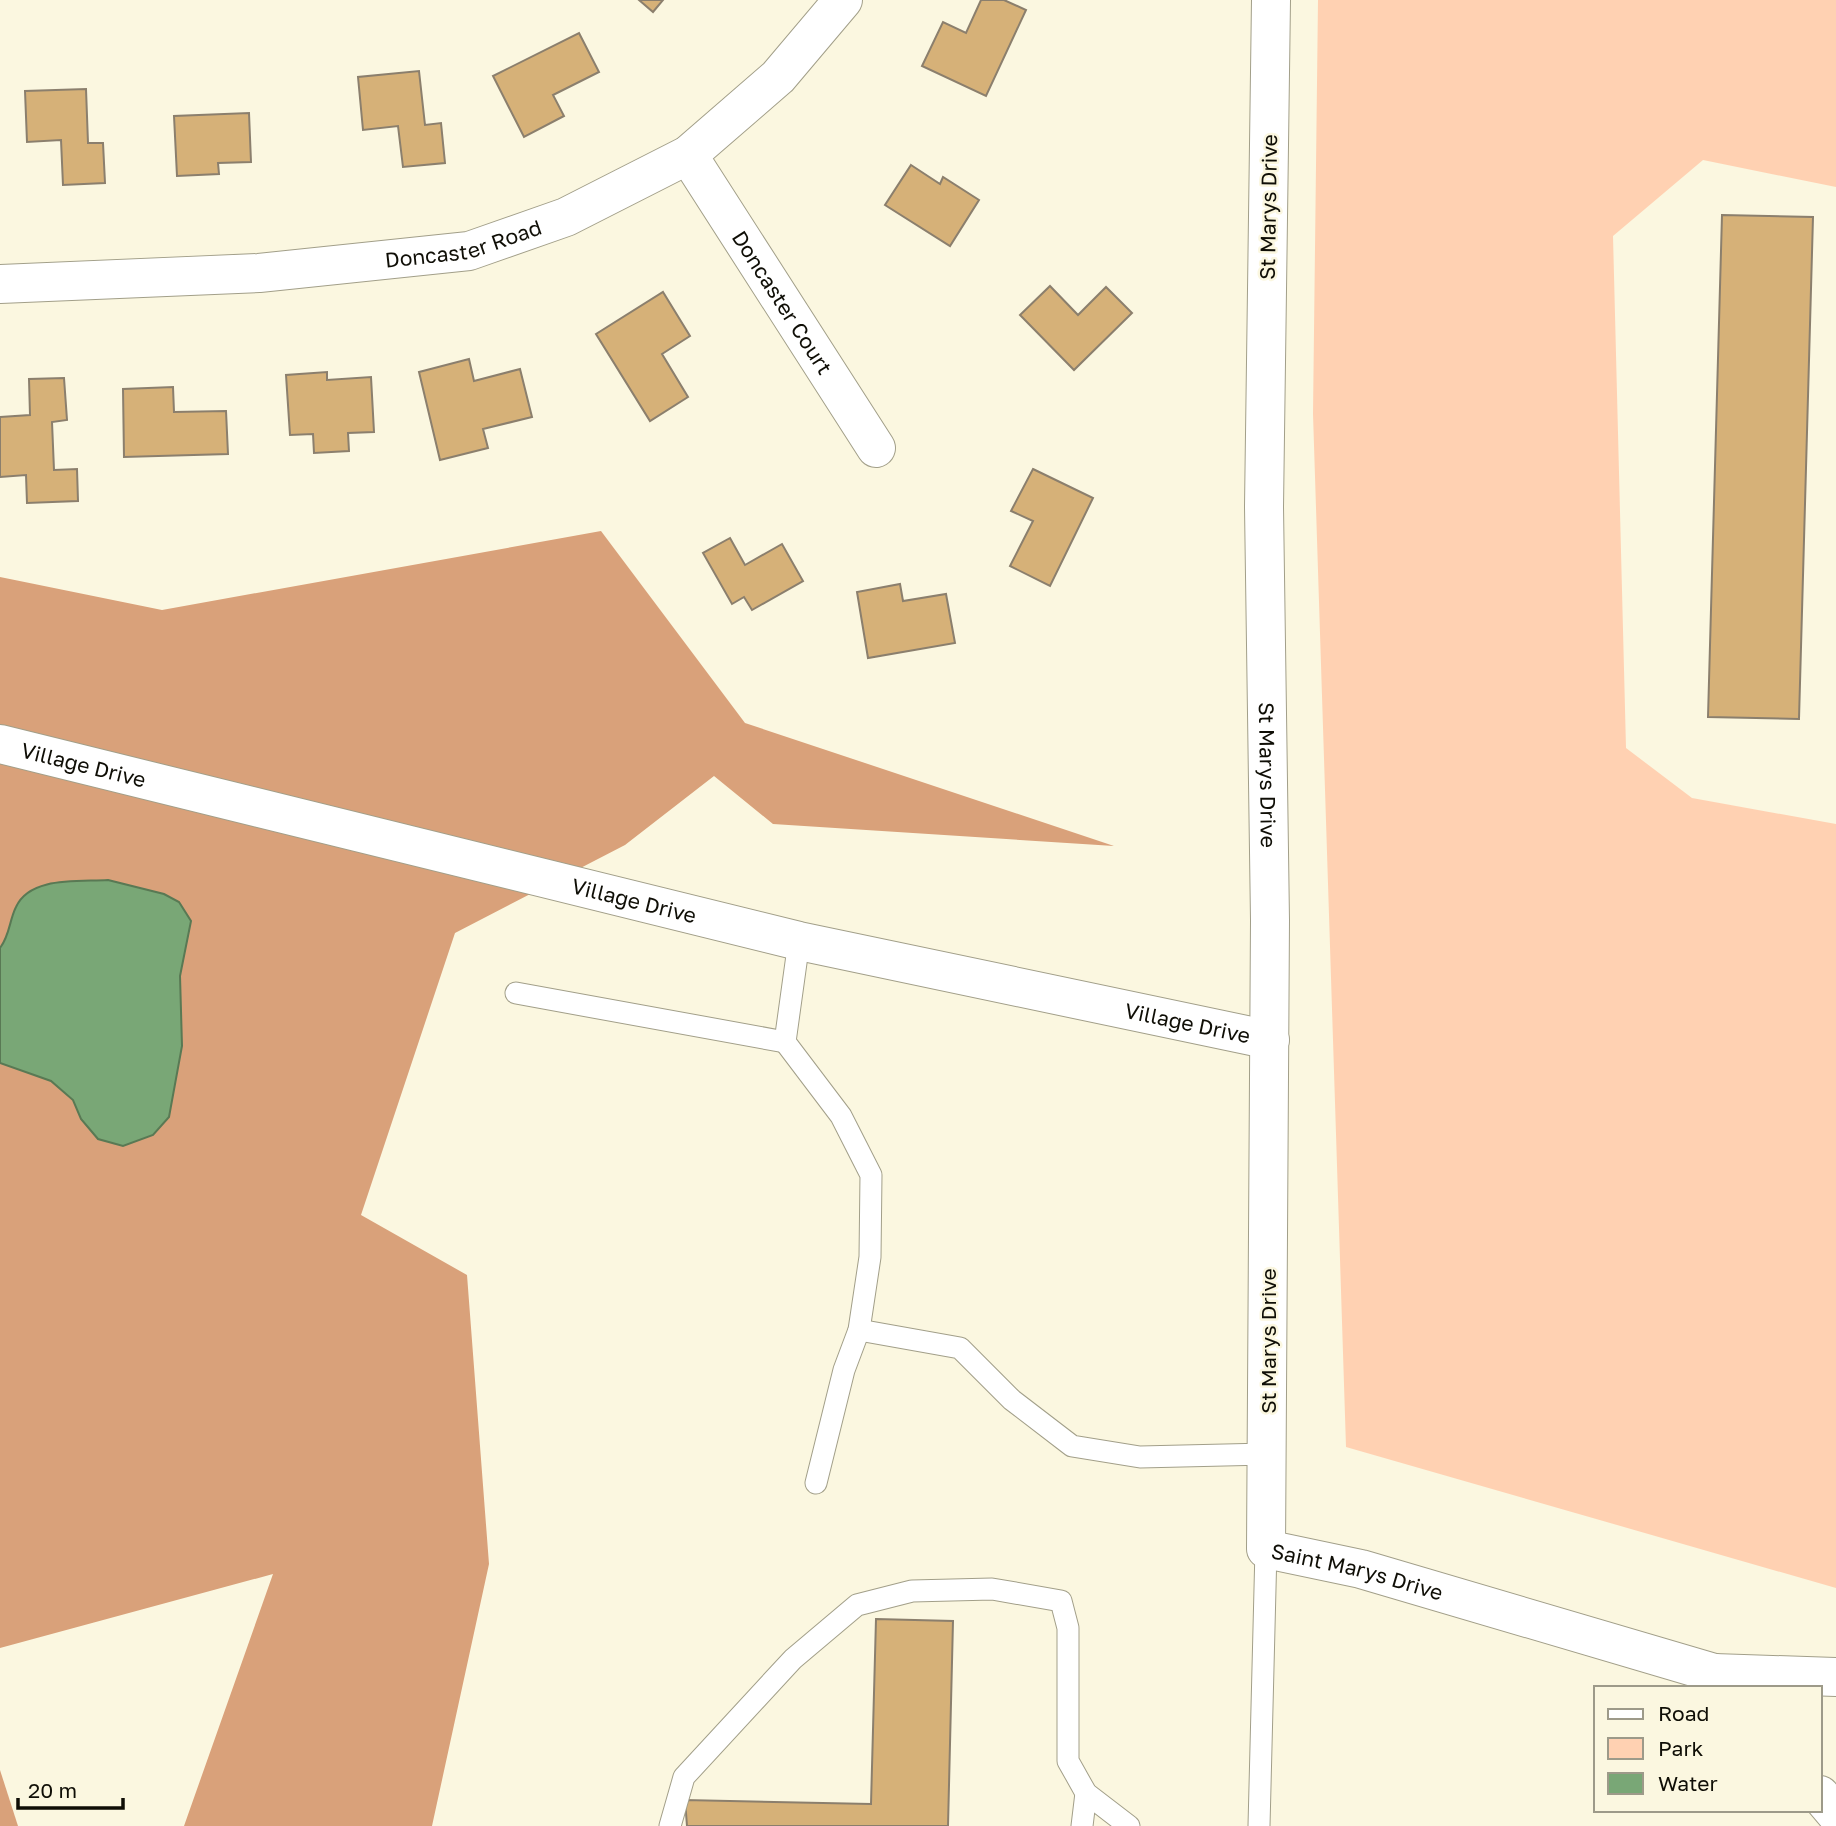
<svg xmlns="http://www.w3.org/2000/svg" width="1836" height="1826" viewBox="0 0 1836 1826" font-family="'Golos Text',sans-serif">
<rect width="100%" height="100%" fill="#fbf7e0"/>
<path fill="#ffd1b2" d="M1318,0H1836V187L1703,160L1613,236L1626,748L1692,798L1836,824V1588L1346,1447L1313,414Z"/>
<g fill="#d9a17a">
<path d="M601,531L745,723L1114,846L773,824L714,776L625,845L455,933L361,1215L467,1275L489,1564L432,1826H184L273,1574L0,1648V577L162,610Z"/>
<path d="M0,1770L18,1826H0Z"/>
</g>
<path fill="#79a776" stroke="#597954" stroke-width="2" d="M108,880L164,894L179,902L191,921L180,976L182,1046L169,1117L153,1135L123,1146L98,1139L81,1119L73,1100L51,1081L0,1063V948C10,935 9,921 16,907C30,876 79,882 108,880Z"/>
<g fill="#d6b178" stroke="#8b7f6d" stroke-width="2">
<path d="M639,0H663L653,12Z"/>
<path d="M981,0H1004L1026,10L986,96L922,66L943,22L966,33Z"/>
<path d="M579,33L599,72L553,95L564,116L524,137L493,76Z"/>
<path d="M419,71L425,125L441,123L445,163L403,167L398,126L363,130L358,77Z"/>
<path d="M86,89L88,143H103L105,183L63,185L61,140L27,142L25,91Z"/>
<path d="M249,113L251,162L218,163L219,174L177,176L174,116Z"/>
<path d="M911,165L940,184L943,177L979,200L950,246L885,205Z"/>
<path d="M1722,215L1813,217L1799,719L1708,717Z"/>
<path d="M1050,286L1078,315L1106,287L1132,313L1074,370L1020,315Z"/>
<path d="M663,292L690,336L662,354L688,397L650,421L596,334Z"/>
<path d="M469,359L474,381L520,369L532,417L483,429L488,448L440,460L419,372Z"/>
<path d="M327,372V380L371,377L374,432L348,433L349,451L314,453L313,434L290,435L286,375Z"/>
<path d="M64,378L67,420L52,422L54,470L77,469L78,501L27,503L26,475L0,477V417L30,415L29,379Z"/>
<path d="M173,387L174,412L226,411L228,454L124,457L123,389Z"/>
<path d="M1033,469L1093,498L1050,586L1010,566L1033,521L1011,511Z"/>
<path d="M730,538L745,565L782,544L803,581L752,610L744,597L732,604L703,553Z"/>
<path d="M900,584L903,601L946,594L955,643L868,658L857,592Z"/>
<path d="M876,1619L953,1621L948,1826H687L685,1800L871,1804Z"/>
</g>
<g fill="none" stroke-linecap="round" stroke-linejoin="round">
<g stroke="#a29f89" stroke-width="23">
<g id="service">
<path d="M799,941L785,1042L841,1116L871,1175L870,1257L859,1330L844,1370L816,1483"/>
<path d="M516,993L785,1042"/>
<path d="M859,1330L960,1348L1012,1400L1072,1446L1140,1457L1267,1454"/>
<path d="M670,1826L684,1777L793,1659L857,1605L912,1591L992,1589L1061,1601L1068,1628V1761L1086,1793L1129,1826"/>
<path d="M1082,1826L1086,1793"/>
<path d="M1259,1826L1266,1549"/>
</g>
</g>
<g stroke="#a29f89" stroke-width="40">
<g id="minor">
<path id="s1" d="M1271,0L1264,507L1270,920L1266,1549L1361,1569L1714,1673"/>
<path id="s2" d="M688,155L876,448"/>
<path id="s3" d="M0,284L259,273L469,251L566,217L688,155L778,77L843,0"/>
<path id="s4" d="M0,744L799,941L1270,1040"/>
<path d="M1727,1688L1714,1673L1836,1677"/>
<path d="M1820,1795L1836,1814"/>
</g>
</g>
<use href="#service" stroke="#fff" stroke-width="21"/>
<use href="#minor" stroke="#fff" stroke-width="38"/>
</g>
<g text-anchor="middle" dominant-baseline="central" stroke-width="5" stroke-linejoin="round" paint-order="stroke">
<g font-size="21" fill="#0f0e06" stroke="#fbf7e0">
<text transform="translate(1268 207) rotate(-89)">St Marys Drive</text>
<text stroke="none"><textPath href="#s3" startOffset="466">Doncaster Road</textPath></text>
<text stroke="none"><textPath href="#s2" startOffset="175">Doncaster Court</textPath></text>
<text stroke="none"><textPath href="#s4" startOffset="86">Village Drive</textPath></text>
<text stroke="none"><textPath href="#s1" startOffset="775">St Marys Drive</textPath></text>
<text stroke="none"><textPath href="#s4" startOffset="653">Village Drive</textPath></text>
<text stroke="none"><textPath href="#s4" startOffset="1220">Village Drive</textPath></text>
<text transform="translate(1268 1341) rotate(-90)">St Marys Drive</text>
<text stroke="none"><textPath href="#s1" startOffset="1643">Saint Marys Drive</textPath></text>
</g>
</g>
<rect x="1594" y="1686" width="228" height="126" fill="#fbf7e0" stroke="#9d9a89" stroke-width="2"/>
<rect x="1608" y="1709" width="35" height="10" fill="#ffffff" stroke="#9d9a89" stroke-width="2"/>
<text x="1658" y="1721" font-size="21" fill="#0f0e06">Road</text>
<rect x="1608" y="1738" width="35" height="21" fill="#ffd1b2" stroke="#9d9a89" stroke-width="2"/>
<text x="1658" y="1756" font-size="21" fill="#0f0e06">Park</text>
<rect x="1608" y="1773" width="35" height="21" fill="#79a776" stroke="#9d9a89" stroke-width="2"/>
<text x="1658" y="1791" font-size="21" fill="#0f0e06">Water</text>
<path d="M18 1798v10h105v-10" fill="none" stroke="#0f0e06" stroke-width="3.5"/>
<text x="28" y="1798" font-size="21" fill="#0f0e06" stroke="#fbf7e0" stroke-width="5" paint-order="stroke">20 m</text>
</svg>
